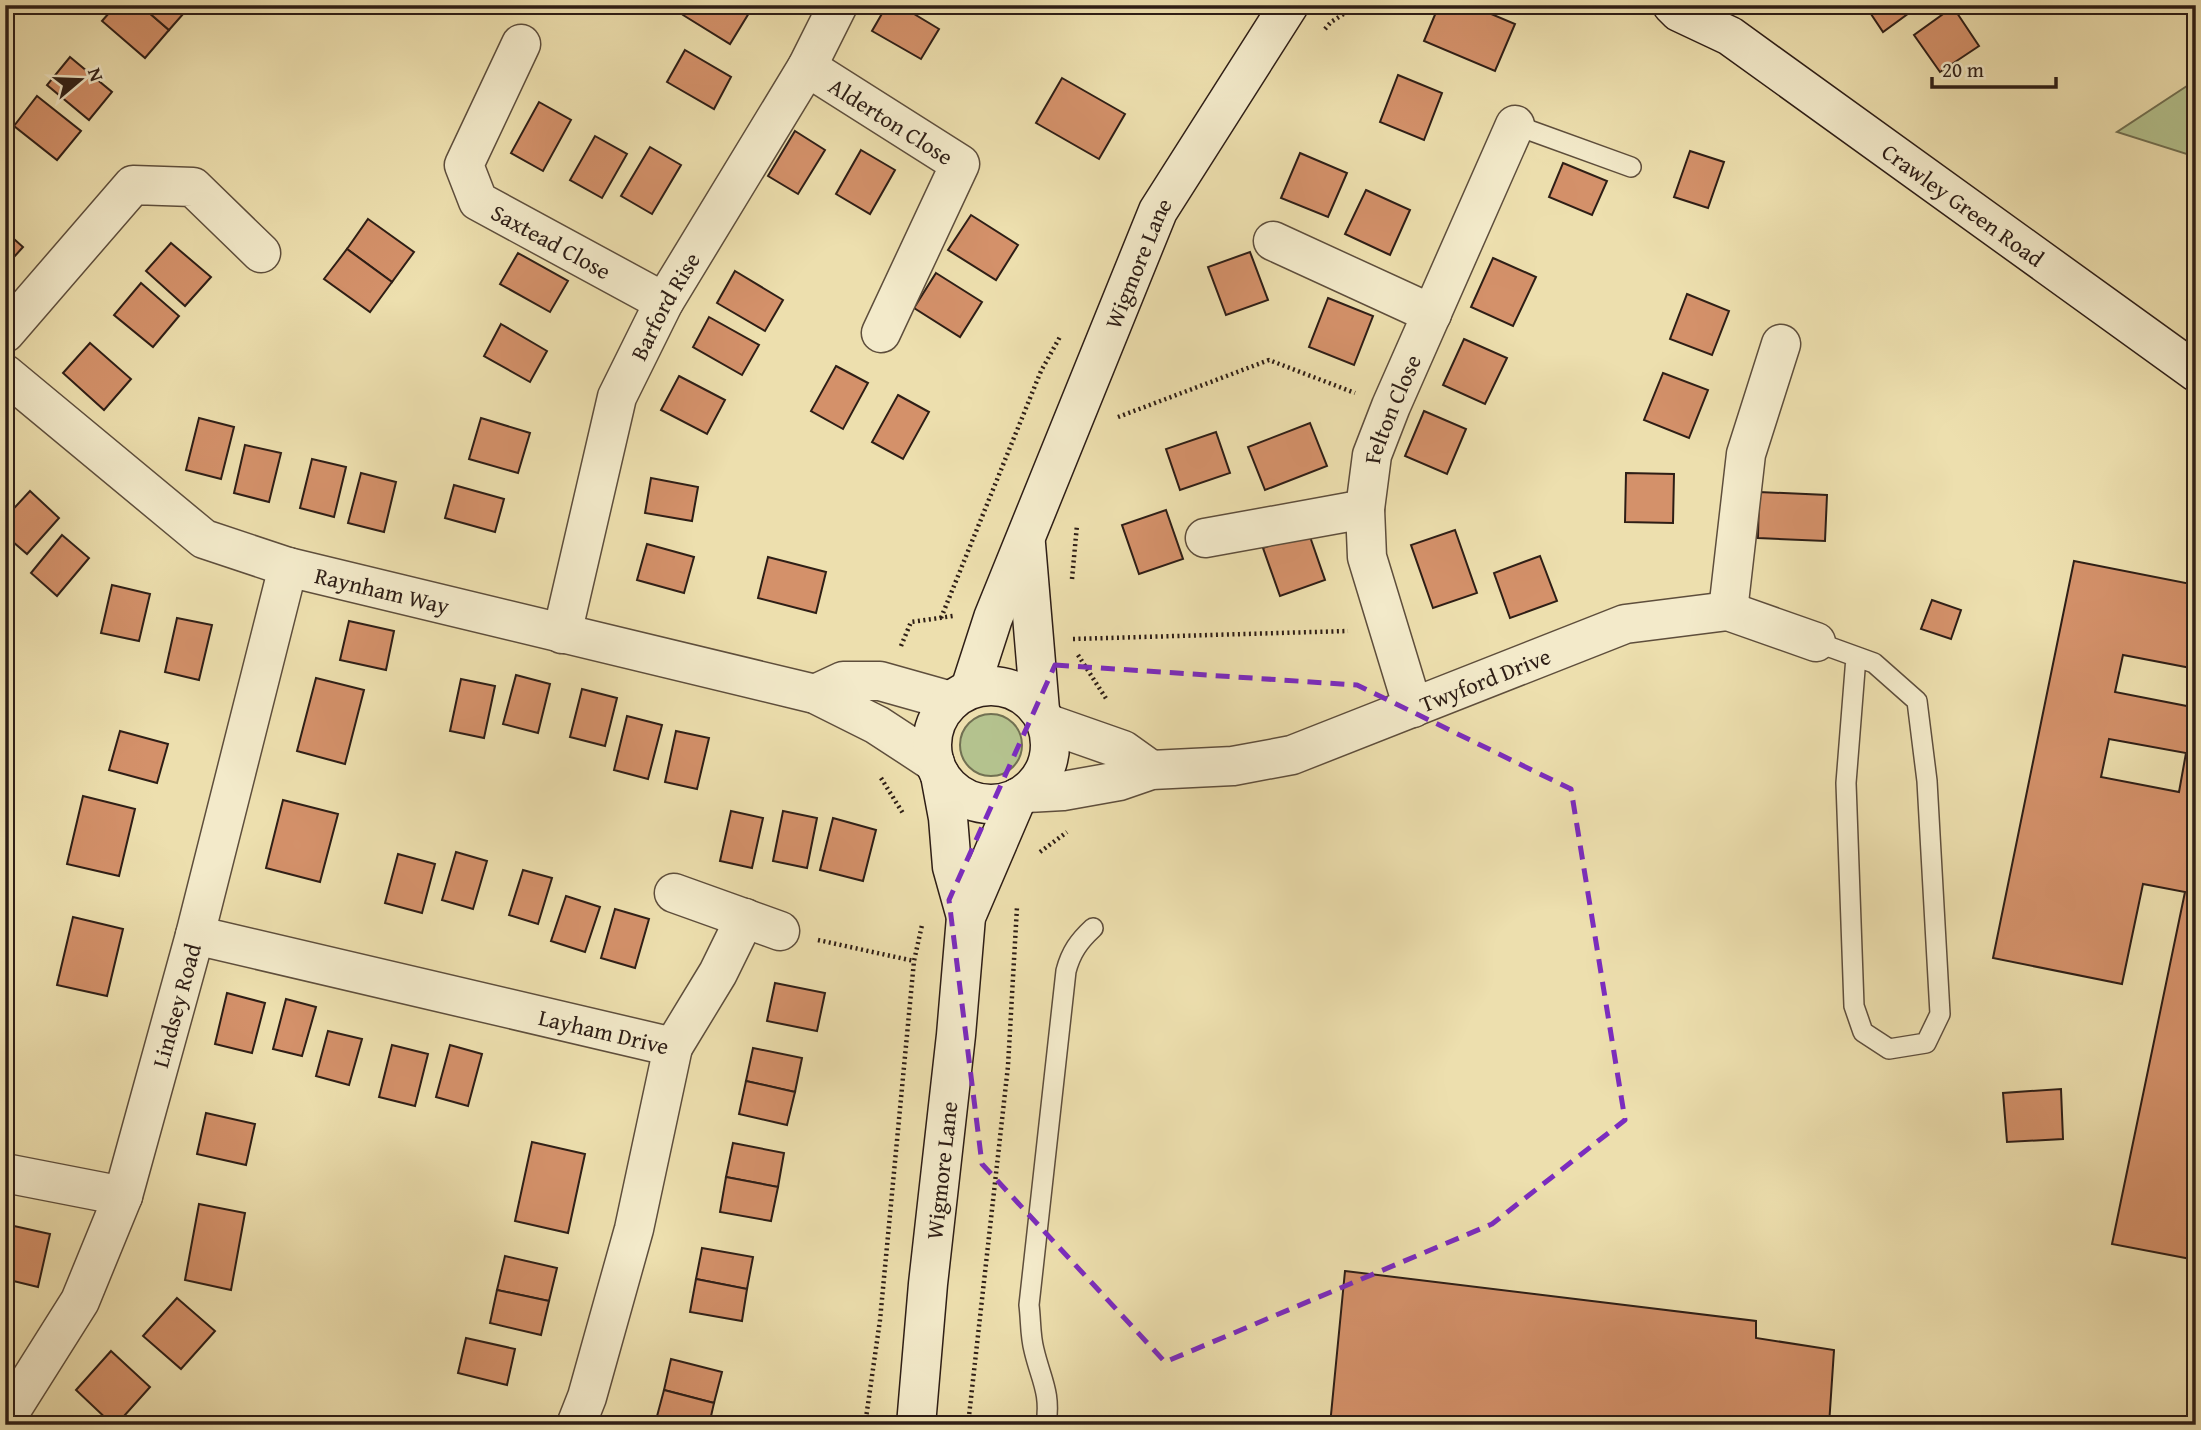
<svg xmlns="http://www.w3.org/2000/svg" width="2201" height="1430" viewBox="0 0 2201 1430" font-family="'Gentium Book Plus',serif">
<rect width="100%" height="100%" fill="#eddfae"/>
<filter id="stains"><feTurbulence type="fractalNoise" baseFrequency=".00286" numOctaves="4"/><feColorMatrix values="0 0 0 0 .2 0 0 0 0 .09 0 0 0 0 .02 0 0 0 .5 -.17"/></filter>
<radialGradient id="worn" r=".72"><stop offset=".6" stop-color="#630" stop-opacity="0"/><stop offset="1" stop-color="#630" stop-opacity=".3"/></radialGradient>
<g fill="#b4c28e" stroke="#717052" stroke-width="2">
<path d="M2196,80V157L2117,132Z"/>
<circle cx="991" cy="745" r="31"/>
</g>
<g fill="#d4916a" stroke="#2e1e16" stroke-width="2" fill-rule="evenodd">
<path d="M116,5H140L169,30L145,58L102,21Z"/>
<path d="M140,5H191L169,30Z"/>
<path d="M689,5H737L749,13L730,44L683,15Z"/>
<path d="M887,5H899L939,29L921,59L872,31Z"/>
<path d="M1439,5H1470L1515,24L1495,71L1424,41Z"/>
<path d="M1865,5H1920L1883,32Z"/>
<path d="M1953,7L1979,46L1940,72L1914,35Z"/>
<path d="M685,50L731,77L714,109L667,82Z"/>
<path d="M70,57L112,92L89,120L47,85Z"/>
<path d="M1398,75L1442,93L1424,140L1380,122Z"/>
<path d="M1062,78L1125,114L1099,159L1036,123Z"/>
<path d="M37,96L81,131L57,160L14,126Z"/>
<path d="M539,102L571,120L543,171L511,153Z"/>
<path d="M795,131L825,150L798,194L768,176Z"/>
<path d="M595,136L627,154L602,198L570,180Z"/>
<path d="M650,147L681,165L652,214L621,196Z"/>
<path d="M861,150L895,170L870,214L836,194Z"/>
<path d="M1690,151L1724,162L1708,208L1674,197Z"/>
<path d="M1300,153L1347,173L1328,217L1281,198Z"/>
<path d="M1563,163L1607,181L1592,215L1549,197Z"/>
<path d="M1366,190L1410,210L1390,255L1345,234Z"/>
<path d="M971,215L1018,245L996,280L948,250Z"/>
<path d="M368,219L414,252L392,282L347,249Z"/>
<path d="M5,231L23,247L5,267Z"/>
<path d="M171,243L211,277L185,306L146,271Z"/>
<path d="M347,249L392,282L370,312L324,279Z"/>
<path d="M1250,252L1268,300L1226,315L1208,267Z"/>
<path d="M518,253L568,281L550,312L500,284Z"/>
<path d="M1493,258L1536,277L1513,326L1471,307Z"/>
<path d="M735,271L783,300L765,331L717,303Z"/>
<path d="M936,273L982,302L960,337L914,308Z"/>
<path d="M141,283L179,316L153,347L114,315Z"/>
<path d="M1687,294L1729,311L1712,355L1670,339Z"/>
<path d="M1328,298L1373,316L1354,365L1309,347Z"/>
<path d="M709,317L759,345L742,375L693,347Z"/>
<path d="M501,324L547,351L530,382L484,356Z"/>
<path d="M1464,339L1507,358L1485,404L1443,385Z"/>
<path d="M90,343L131,379L104,410L63,373Z"/>
<path d="M836,366L868,383L843,429L811,411Z"/>
<path d="M1663,373L1708,390L1689,438L1644,420Z"/>
<path d="M679,376L725,400L707,434L661,410Z"/>
<path d="M898,395L929,412L903,459L872,442Z"/>
<path d="M1424,411L1466,429L1447,474L1405,456Z"/>
<path d="M199,418L234,427L221,479L186,470Z"/>
<path d="M481,418L530,433L518,473L469,459Z"/>
<path d="M1310,423L1327,466L1265,490L1248,447Z"/>
<path d="M1216,432L1230,473L1180,490L1166,449Z"/>
<path d="M245,445L281,453L269,502L234,493Z"/>
<path d="M312,459L346,467L334,517L300,508Z"/>
<path d="M361,473L396,482L384,532L348,523Z"/>
<path d="M1626,473L1674,474L1673,523L1625,522Z"/>
<path d="M651,478L698,487L692,521L645,513Z"/>
<path d="M454,485L504,499L495,532L445,518Z"/>
<path d="M30,491L59,518L27,554L5,535V518Z"/>
<path d="M1759,492L1827,495L1825,541L1758,538Z"/>
<path d="M1166,510L1183,559L1139,574L1122,525Z"/>
<path d="M1455,530L1477,593L1433,608L1411,545Z"/>
<path d="M1308,531L1325,580L1280,596L1263,548Z"/>
<path d="M62,535L89,558L57,596L31,573Z"/>
<path d="M647,544L694,557L684,593L637,580Z"/>
<path d="M1540,556L1557,601L1510,618L1494,573Z"/>
<path d="M768,557L826,572L816,613L758,598Z"/>
<path d="M2074,561L2196,585V669L2123,655L2115,692L2192,707L2196,687V1260L2112,1244L2185,892L2143,884L2122,984L1993,958ZM2109,739L2186,753L2179,792L2101,777Z"/>
<path d="M112,585L150,594L139,641L101,633Z"/>
<path d="M1932,600L1961,610L1951,639L1921,629Z"/>
<path d="M177,618L212,625L199,680L165,672Z"/>
<path d="M349,621L394,631L386,670L340,660Z"/>
<path d="M516,675L550,684L538,733L503,724Z"/>
<path d="M316,678L364,690L345,764L297,751Z"/>
<path d="M461,679L495,686L484,738L450,731Z"/>
<path d="M582,689L617,698L605,746L570,737Z"/>
<path d="M627,716L662,725L648,779L614,770Z"/>
<path d="M120,731L168,744L157,783L109,770Z"/>
<path d="M676,731L709,738L697,789L665,782Z"/>
<path d="M83,796L135,809L119,876L67,864Z"/>
<path d="M283,800L338,814L320,882L266,868Z"/>
<path d="M731,811L763,818L752,868L720,861Z"/>
<path d="M783,811L817,818L807,868L773,861Z"/>
<path d="M833,818L876,830L863,881L820,870Z"/>
<path d="M456,852L487,861L473,909L442,900Z"/>
<path d="M398,854L435,864L422,913L385,903Z"/>
<path d="M523,870L552,878L538,924L509,915Z"/>
<path d="M566,896L600,907L585,952L551,941Z"/>
<path d="M615,909L649,919L635,968L601,958Z"/>
<path d="M73,917L123,929L107,996L57,985Z"/>
<path d="M775,983L825,993L817,1031L767,1021Z"/>
<path d="M227,993L265,1003L252,1053L215,1044Z"/>
<path d="M286,999L316,1007L302,1056L273,1049Z"/>
<path d="M328,1031L362,1039L349,1085L316,1076Z"/>
<path d="M392,1045L428,1054L415,1106L379,1097Z"/>
<path d="M450,1045L482,1054L468,1106L436,1097Z"/>
<path d="M753,1048L802,1058L795,1092L746,1081Z"/>
<path d="M746,1081L795,1092L787,1125L739,1114Z"/>
<path d="M2061,1089L2063,1139L2007,1142L2003,1093Z"/>
<path d="M206,1113L255,1124L246,1165L197,1154Z"/>
<path d="M532,1142L585,1154L568,1233L515,1221Z"/>
<path d="M733,1143L784,1153L778,1187L726,1177Z"/>
<path d="M726,1177L778,1187L771,1221L720,1212Z"/>
<path d="M199,1204L245,1213L231,1290L185,1280Z"/>
<path d="M5,1224L50,1234L38,1287L5,1279Z"/>
<path d="M702,1248L753,1257L747,1289L696,1279Z"/>
<path d="M505,1256L557,1268L549,1301L497,1290Z"/>
<path d="M1345,1271L1756,1321V1338L1834,1350L1829,1425H1330Z"/>
<path d="M696,1279L747,1289L742,1321L690,1312Z"/>
<path d="M497,1290L549,1301L541,1335L490,1323Z"/>
<path d="M177,1298L215,1331L181,1369L143,1336Z"/>
<path d="M466,1338L515,1349L507,1385L458,1373Z"/>
<path d="M111,1351L150,1387L116,1425H113L76,1390Z"/>
<path d="M671,1359L722,1372L714,1403L664,1390Z"/>
<path d="M664,1390L714,1403L709,1425H673L656,1420Z"/>
</g>
<g fill="none" stroke-linecap="round" stroke-linejoin="round">
<g stroke="#5e4e3c" stroke-width="22">
<g id="lane">
<path d="M1515,125L1631,167"/>
<path d="M1816,642L1874,663L1917,701L1927,781L1940,1014L1926,1043L1889,1049L1863,1032L1854,1006L1846,783L1856,657"/>
<path d="M1046,1425C1051,1392 1041,1380 1034,1350C1030,1335 1031,1320 1029,1305L1066,971C1071,952 1079,941 1093,928"/>
</g>
</g>
<g stroke="#5e4e3c" stroke-width="41">
<g id="street">
<path id="s1" d="M521,44L464,165L478,201L664,302"/>
<path id="s2" d="M807,67L960,164L881,333"/>
<path d="M1273,241L1432,314"/>
<path d="M5,333L133,185L193,187L261,253"/>
<path id="s3" d="M5,374L204,539L288,567L815,694L877,725L935,763"/>
<path d="M1205,538L1365,509"/>
<path d="M1728,611L1746,454L1781,344"/>
<path id="s4" d="M562,634L617,397L664,302L807,67L838,5"/>
<path d="M815,694L843,681H880L951,701"/>
<path id="s5" d="M1413,708L1367,557L1365,509L1372,455L1391,406L1515,125"/>
<path d="M1046,723L1123,750L1151,770"/>
<path id="s6" d="M1027,793L1063,791L1119,781L1151,770L1233,766L1292,755L1625,624L1728,611L1816,642"/>
<path d="M674,893L780,931"/>
<path id="s7" d="M195,935L673,1047L634,1229L587,1397L576,1425"/>
<path d="M673,1047L718,973L745,918"/>
<path d="M5,1173L123,1196"/>
<path id="s8" d="M5,1420L80,1301L123,1196L195,935L288,567"/>
</g>
</g>
<g stroke="#2e1e16" stroke-width="41">
<g id="secondary">
<path id="s9" d="M1672,5L1679,12L1730,36L2196,372"/>
<path d="M1026,544L1040,710"/>
<circle cx="991" cy="745" r="59"/>
<path id="s10" d="M970,689L993,618L1158,211L1289,5"/>
<path d="M940,775L948,818L952,867L966,917"/>
<path id="s11" d="M916,1425L928,1284L956,1035L966,917L1017,798"/>
</g>
</g>
<g stroke="#2e1e16" stroke-width="4.5" stroke-dasharray="2 3.5" stroke-linecap="butt">
<path d="M1325,29L1331,22L1358,5"/>
<path d="M1118,417L1269,360L1355,393"/>
<path d="M1072,579L1077,525"/>
<path d="M941,618L1041,371L1061,335"/>
<path d="M1073,639L1348,631"/>
<path d="M901,646L911,622L953,616"/>
<path d="M1078,655L1107,700"/>
<path d="M881,778L904,815"/>
<path d="M1040,852L1067,832"/>
<path d="M818,940L914,961"/>
<path d="M865,1425L880,1320L914,961L922,925"/>
<path d="M968,1425L1008,1066L1017,907"/>
</g>
<use href="#lane" stroke="#f3eaca" stroke-width="19"/>
<use href="#street" stroke="#f3eaca" stroke-width="38"/>
<use href="#secondary" stroke="#f3eaca" stroke-width="38"/>
</g>
<path fill="none" stroke="#7b2cbf" stroke-width="5" stroke-dasharray="14 9" stroke-linejoin="round" d="M1055,665L1357,685L1571,789L1625,1120L1492,1224L1165,1362L982,1164L949,900Z"/>
<g text-anchor="middle" dominant-baseline="central" stroke-width="7" stroke-linejoin="round" paint-order="stroke">
<g font-size="23" fill="#2e1e16" stroke="#f3eaca">
<text stroke="none"><textPath href="#s2" startOffset="100">Alderton Close</textPath></text>
<text stroke="none"><textPath href="#s9" startOffset="354">Crawley Green Road</textPath></text>
<text stroke="none"><textPath href="#s1" startOffset="256">Saxtead Close</textPath></text>
<text stroke="none"><textPath href="#s10" startOffset="458">Wigmore Lane</textPath></text>
<text stroke="none"><textPath href="#s4" startOffset="346">Barford Rise</textPath></text>
<text stroke="none"><textPath href="#s5" startOffset="310">Felton Close</textPath></text>
<text stroke="none"><textPath href="#s3" startOffset="444">Raynham Way</textPath></text>
<text stroke="none"><textPath href="#s6" startOffset="476">Twyford Drive</textPath></text>
<text stroke="none"><textPath href="#s8" startOffset="452">Lindsey Road</textPath></text>
<text stroke="none"><textPath href="#s7" startOffset="420">Layham Drive</textPath></text>
<text stroke="none"><textPath href="#s11" startOffset="256">Wigmore Lane</textPath></text>
</g>
</g>
<rect width="2201" height="1430" fill="none" stroke="#eddfae" stroke-width="28"/>
<rect x="7" y="7" width="2187" height="1416" fill="none" stroke="#2e1e16" stroke-width="3.5"/>
<rect x="14" y="14" width="2173" height="1402" fill="none" stroke="#2e1e16" stroke-width="2"/>
<g transform="translate(80 80) rotate(71)" stroke="#f3eaca" stroke-width="5" paint-order="stroke">
<path d="M0-5L12 26L0 18L-12 26Z" fill="#2e1e16"/>
<text y="-10" font-size="19" font-weight="bold" text-anchor="middle" fill="#2e1e16">N</text>
</g>
<path d="M1932 77v10h124v-10" fill="none" stroke="#2e1e16" stroke-width="3.5"/>
<text x="1942" y="77" font-size="21" fill="#2e1e16" stroke="#f3eaca" stroke-width="5" paint-order="stroke">20 m</text>
<rect width="100%" height="100%" filter="url(#stains)"/>
<rect width="100%" height="100%" fill="url(#worn)"/>
</svg>
